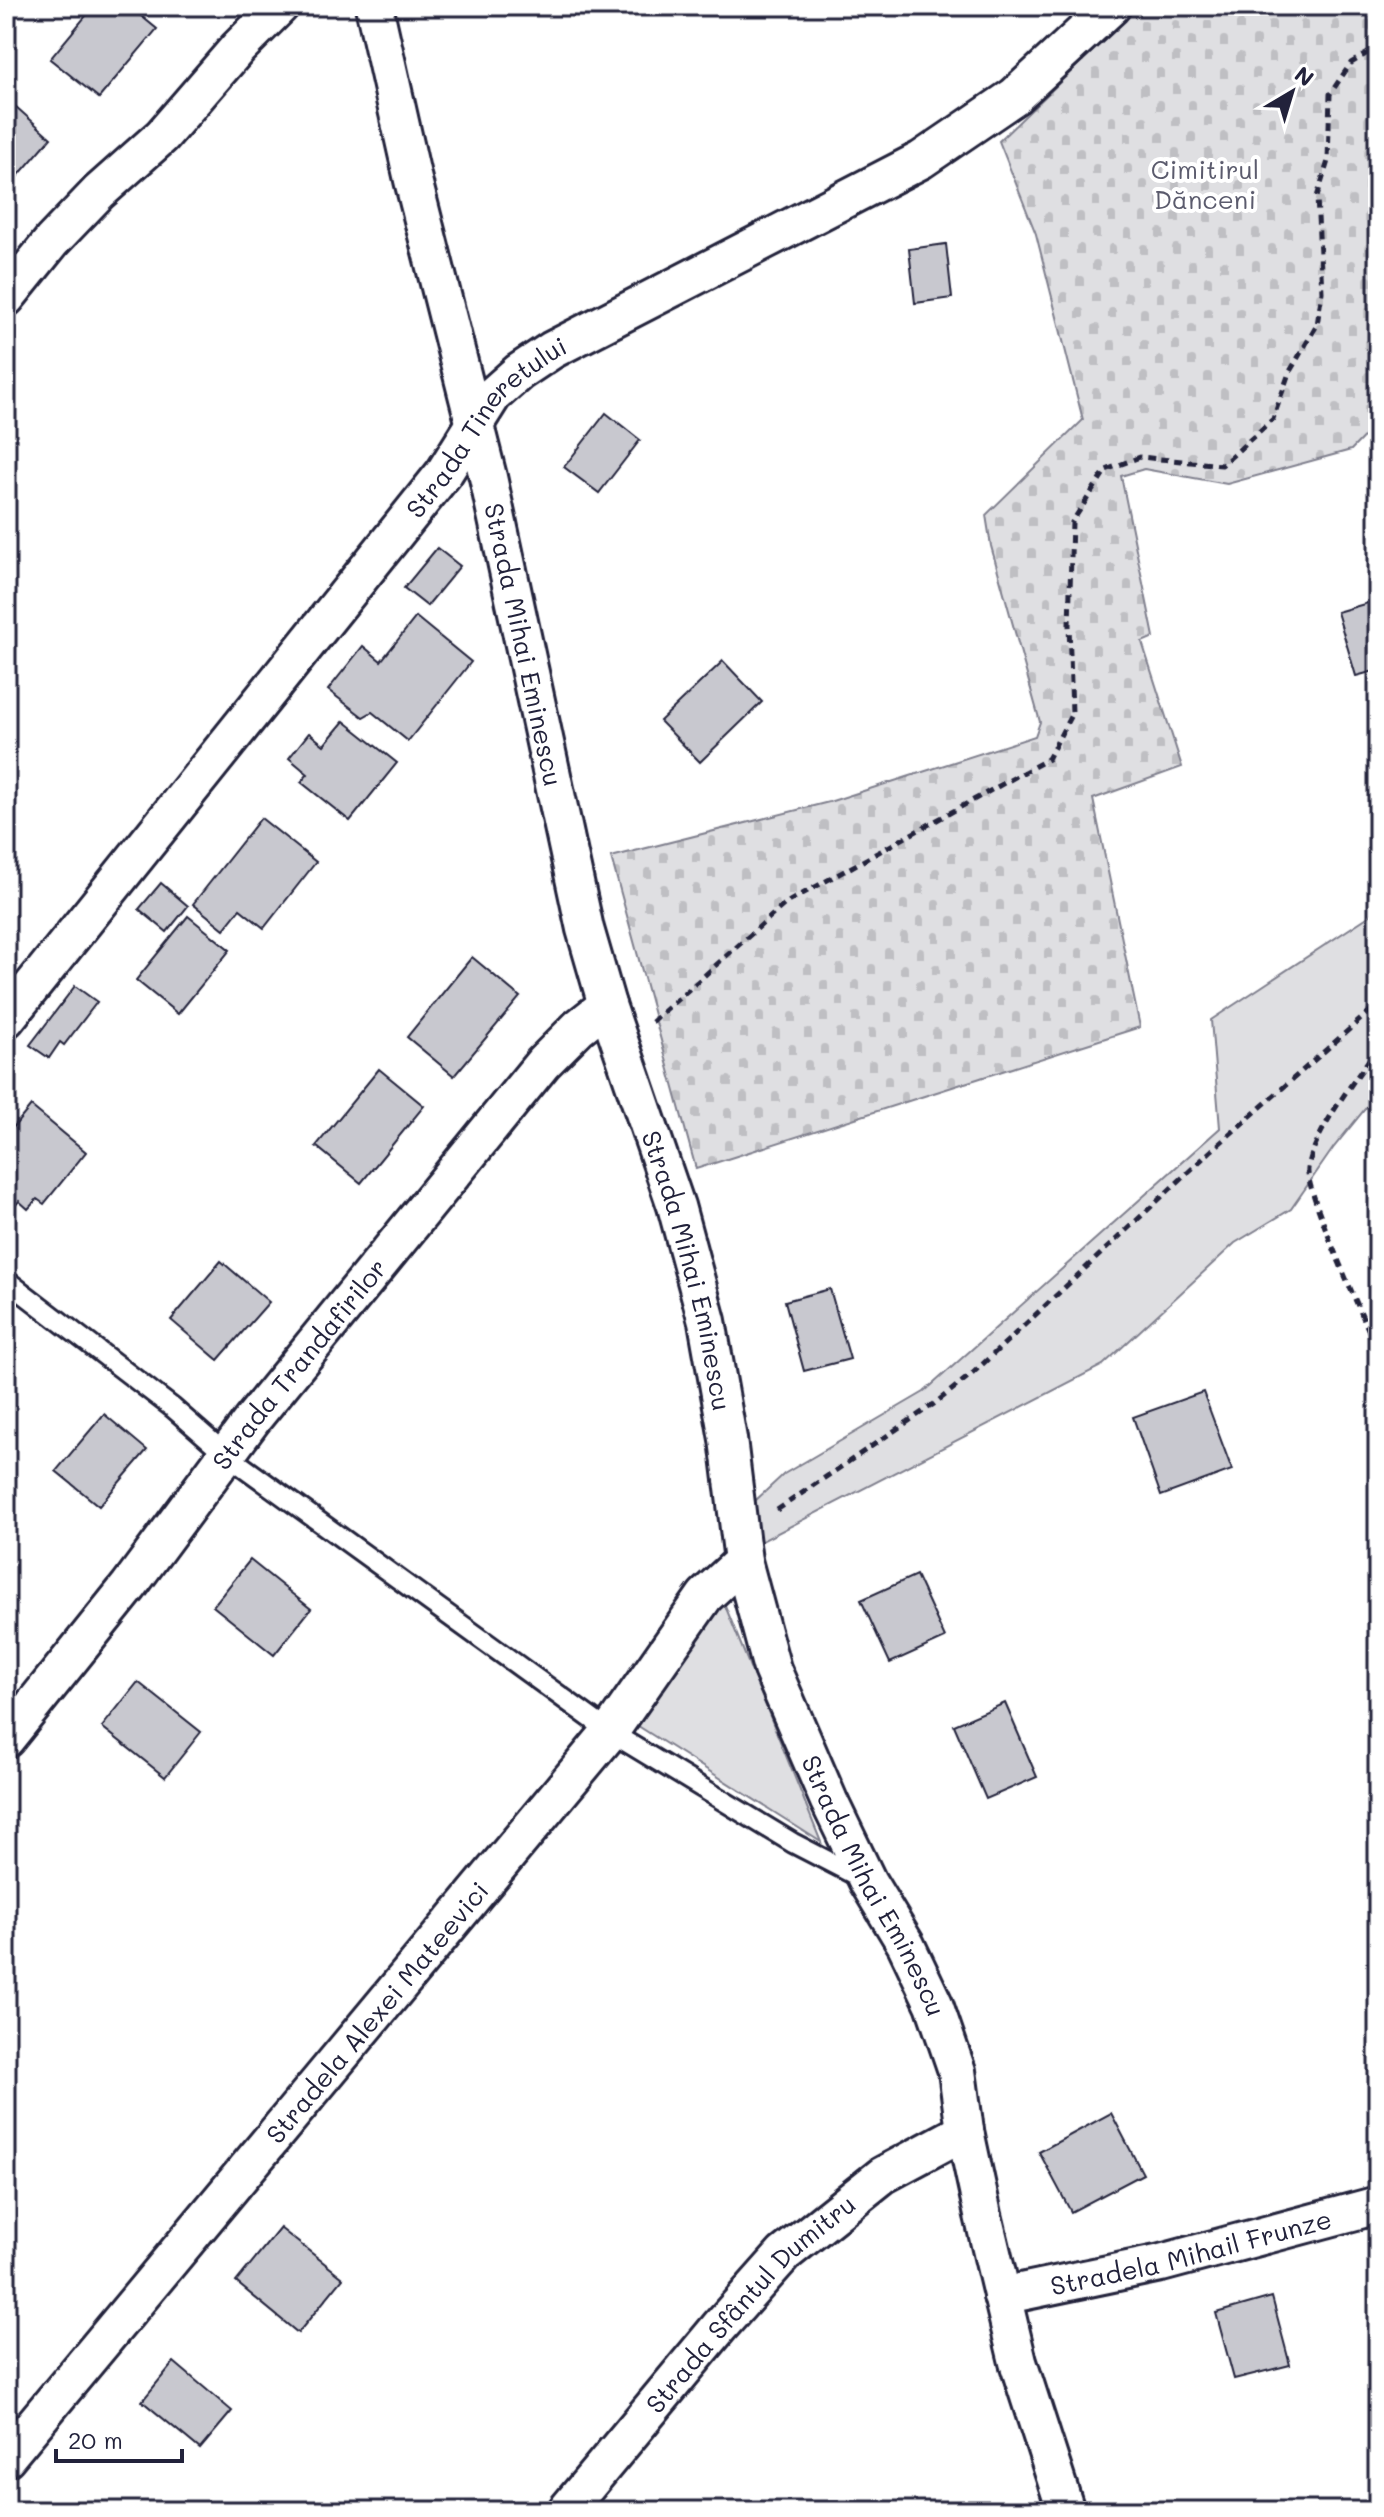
<svg xmlns="http://www.w3.org/2000/svg" width="1384" height="2517" viewBox="0 0 1384 2517" font-family="Mali,sans-serif">
<defs>
<pattern id="cemetery-stones" width="16" height="16" patternUnits="userSpaceOnUse" patternTransform="scale(2)"><rect width="16" height="16" fill="#dfdfe2"/><path d="M2 7V4a2 2 0 0 1 4 0v3zM10 15v-3a2 2 0 0 1 4 0v3z" fill="#bfbfc3"/></pattern>
</defs>
<rect width="100%" height="100%" fill="#fff"/>
<filter id="ink" filterUnits="userSpaceOnUse"><feTurbulence type="fractalNoise" baseFrequency=".0125" numOctaves="2"/><feDisplacementMap in="SourceGraphic" scale="16" xChannelSelector="R" yChannelSelector="G"/><feConvolveMatrix kernelMatrix="1 2 1 2 8 2 1 2 1" color-interpolation-filters="sRGB"/></filter>
<g filter="url(#ink)">
<g fill="#dfdfe2" stroke="#80808e" stroke-width="2">
<path d="M1378,910V1093L1334,1147L1291,1209L1235,1243L1103,1365L760,1542L755,1501L784,1474L924,1392L1220,1128L1211,1020Z"/>
<path d="M724,1603L821,1842L635,1724Z"/>
</g>
<path fill="url(#cemetery-stones)" stroke="#80808e" stroke-width="2" d="M1139,6H1378V422L1351,450L1227,484L1144,469L1121,476L1154,637L1142,642L1182,767L1093,799L1140,1027L696,1169L611,857L829,802L1035,736L1040,722L991,546L986,515L1083,420L1036,234L999,141Z"/>
<g fill="#c8c8cf" stroke="#22223b" stroke-width="2">
<path d="M94,6H129L157,29L99,98L50,59Z"/>
<path d="M6,98L51,138L11,184L6,179Z"/>
<path d="M946,244L952,298L915,303L909,249Z"/>
<path d="M606,413L640,440L599,493L564,467Z"/>
<path d="M437,548L460,566L427,606L404,588Z"/>
<path d="M1378,600V670L1356,676L1337,612Z"/>
<path d="M416,617L471,662L408,741L372,712L363,717L328,690L363,646L381,661Z"/>
<path d="M723,661L762,702L700,762L660,721Z"/>
<path d="M344,721L397,763L350,821L301,782L308,774L289,758L309,733L324,745Z"/>
<path d="M261,818L316,862L264,928L240,909L224,929L193,904Z"/>
<path d="M161,883L188,906L167,932L139,909Z"/>
<path d="M188,916L230,950L178,1014L136,980Z"/>
<path d="M472,957L520,997L454,1076L407,1037Z"/>
<path d="M75,986L97,1002L64,1045L60,1042L49,1058L30,1045Z"/>
<path d="M379,1069L424,1106L361,1183L316,1146Z"/>
<path d="M31,1106L86,1152L44,1204L37,1199L28,1209L19,1201L7,1216L6,1136Z"/>
<path d="M221,1261L269,1302L218,1360L171,1320Z"/>
<path d="M830,1289L850,1359L804,1371L785,1301Z"/>
<path d="M1203,1392L1232,1470L1161,1496L1133,1417Z"/>
<path d="M104,1414L147,1450L99,1506L56,1471Z"/>
<path d="M250,1560L311,1609L274,1655L213,1606Z"/>
<path d="M916,1575L945,1638L890,1663L861,1600Z"/>
<path d="M138,1682L201,1732L165,1777L102,1727Z"/>
<path d="M1005,1703L1037,1777L986,1799L954,1725Z"/>
<path d="M1111,2113L1143,2174L1071,2212L1039,2152Z"/>
<path d="M280,2228L343,2278L298,2333L236,2282Z"/>
<path d="M1272,2297L1290,2365L1234,2379L1216,2313Z"/>
<path d="M174,2362L232,2411L200,2449L142,2401Z"/>
</g>
<g fill="none" stroke-linecap="round" stroke-linejoin="round">
<g stroke="#22223b" stroke-width="24">
<path id="lane" d="M6,1280L173,1408L227,1455L610,1732L793,1843L861,1878"/>
</g>
<g stroke="#22223b" stroke-width="42">
<g id="street">
<path id="s1" d="M374,6L413,180L488,477L585,929L607,1005L676,1206L707,1321L728,1439L743,1561L772,1669L829,1801L868,1882L906,1945L934,2004L957,2071L965,2131L983,2215L1018,2362L1066,2511"/>
<path d="M6,298L52,241L99,192L162,136L238,48L280,6"/>
<path id="s2" d="M6,1019L444,473L493,395L519,372L552,350L921,160L1015,96L1112,6"/>
<path id="s3" d="M6,1739L129,1586L252,1420L543,1063L579,1027L607,1005"/>
<path id="s4" d="M1002,2296L1161,2263L1378,2205"/>
<path id="s5" d="M6,2458L610,1732L705,1596L743,1561"/>
<path id="s6" d="M566,2511L720,2326L784,2254L883,2175L965,2131"/>
</g>
</g>
<g stroke="#22223b" stroke-width="5" stroke-dasharray="8 6" stroke-linecap="butt">
<path d="M652,1022L786,903L1048,759L1072,713L1069,625L1072,522L1106,470L1140,457L1222,465L1273,419L1289,373L1317,325L1322,292L1317,197L1328,161L1330,94L1351,63L1378,47"/>
<path d="M1378,1047C1357,1077 1313,1133 1308,1169C1305,1191 1366,1323 1378,1352"/>
<path d="M777,1510L934,1404L973,1373L1212,1150L1378,1004"/>
</g>
<use href="#lane" stroke="#fff" stroke-width="18"/>
<use href="#street" stroke="#fff" stroke-width="36"/>
</g>
</g>
<g text-anchor="middle" dominant-baseline="central" stroke-width="8" stroke-linejoin="round" paint-order="stroke">
<g font-size="26" fill="#5b5b6d" stroke="#fff">
<text x="1205" y="169">Cimitirul<tspan x="1205" dy="30">Dănceni</tspan></text>
</g>
<g font-size="26" fill="#22223b" stroke="#fff">
<text stroke="none"><textPath href="#s2" startOffset="764">Strada Tineretului</textPath></text>
<text stroke="none"><textPath href="#s1" startOffset="656">Strada Mihai Eminescu</textPath></text>
<text stroke="none"><textPath href="#s1" startOffset="1304">Strada Mihai Eminescu</textPath></text>
<text stroke="none"><textPath href="#s3" startOffset="476">Strada Trandafirilor</textPath></text>
<text stroke="none"><textPath href="#s1" startOffset="1952">Strada Mihai Eminescu</textPath></text>
<text stroke="none"><textPath href="#s5" startOffset="580">Stradela Alexei Mateevici</textPath></text>
<text stroke="none"><textPath href="#s4" startOffset="194">Stradela Mihail Frunze</textPath></text>
<text stroke="none"><textPath href="#s6" startOffset="278">Strada Sfântul Dumitru</textPath></text>
</g>
</g>
<rect width="1384" height="2517" fill="none" stroke="#fff" stroke-width="32"/>
<rect x="16" y="16" width="1352" height="2485" fill="none" stroke="#22223b" stroke-width="3" filter="url(#ink)"/>
<g transform="translate(1292 92) rotate(38)" stroke="#ffffff" stroke-width="6" paint-order="stroke">
<path d="M0-6L14 30L0 20L-14 30Z" fill="#22223b"/>
<text y="-12" font-size="22" font-weight="bold" text-anchor="middle" fill="#22223b">N</text>
</g>
<path d="M56 2449v12h126v-12" fill="none" stroke="#22223b" stroke-width="4"/>
<text x="68" y="2449" font-size="24" fill="#22223b" stroke="#ffffff" stroke-width="6" paint-order="stroke">20 m</text>
</svg>
